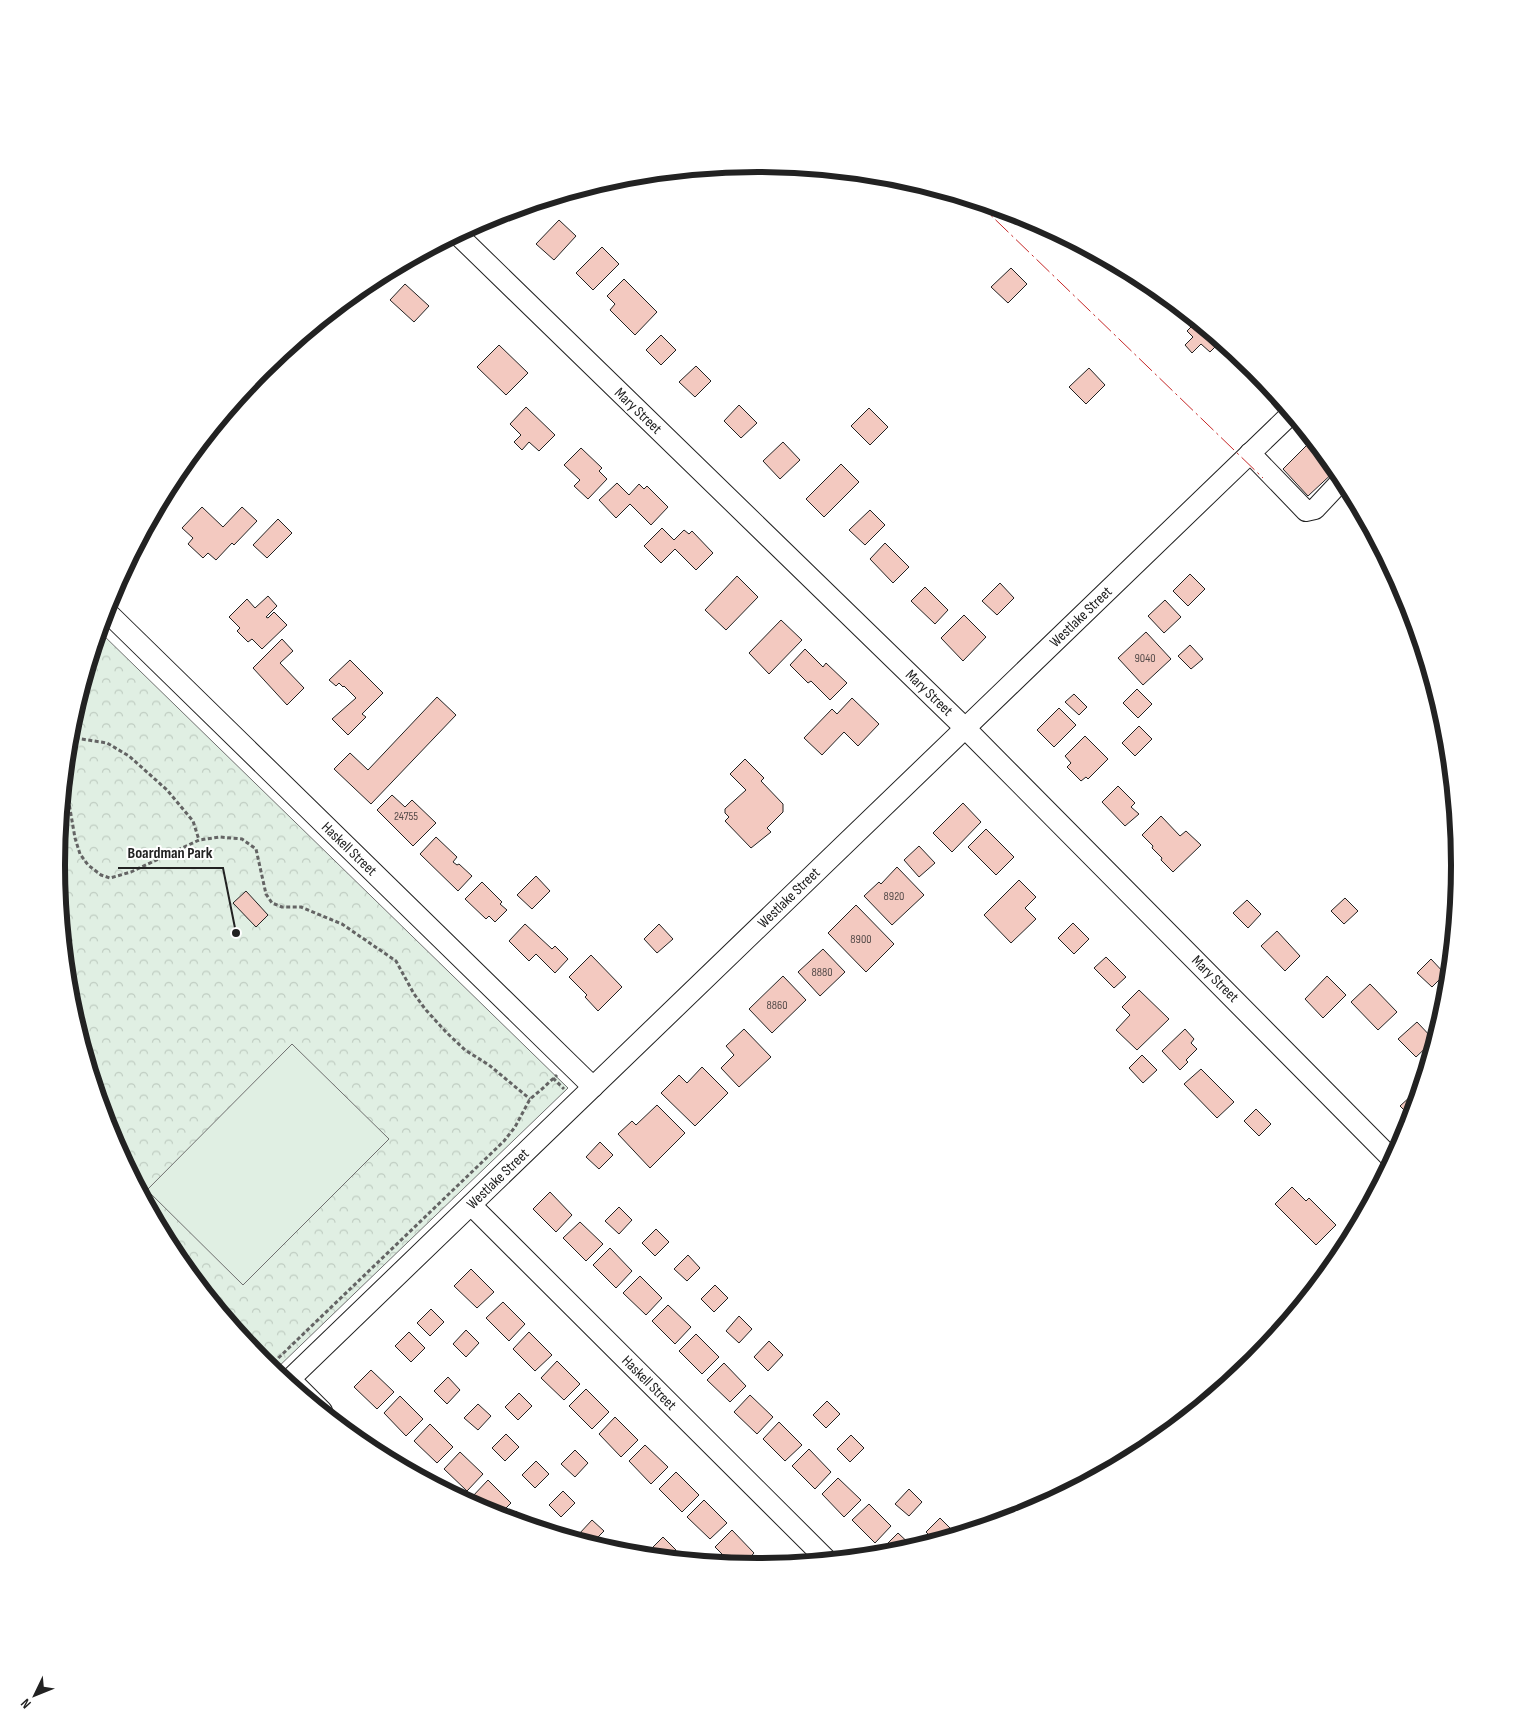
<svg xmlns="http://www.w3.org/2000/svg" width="1517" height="1730" viewBox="0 0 1517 1730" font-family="'Sofia Sans Condensed',sans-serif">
<defs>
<pattern id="forest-crowns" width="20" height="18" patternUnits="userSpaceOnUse" patternTransform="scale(1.25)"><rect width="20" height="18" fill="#e0efe3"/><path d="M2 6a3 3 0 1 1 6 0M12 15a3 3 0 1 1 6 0" fill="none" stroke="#c0cdc2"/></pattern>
</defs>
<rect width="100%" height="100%" fill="#fff"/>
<path fill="url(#forest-crowns)" stroke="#6f6f6f" d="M99,631L568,1088L274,1371L262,1361L174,1255L110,1133L70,1002L56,865L70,728Z"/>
<path fill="#e0efe3" stroke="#6f6f6f" d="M292,1044L389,1139L243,1285L147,1190Z"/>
<g fill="#f3c9c0" stroke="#222">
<path d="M559,220L576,236L554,260L536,244Z"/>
<path d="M602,247L619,264L593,290L576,273Z"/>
<path d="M1011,268L1027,284L1008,303L991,287Z"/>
<path d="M1124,268L1140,276L1136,280Z"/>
<path d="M624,279L657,312L635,335L610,310L615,304L607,296Z"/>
<path d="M405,284L429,306L414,322L390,300Z"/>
<path d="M1197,321L1221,341L1210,352L1201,344L1192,353L1185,345L1193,337L1187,331Z"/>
<path d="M661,335L676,350L661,365L646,350Z"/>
<path d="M499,345L528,373L506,395L477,367Z"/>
<path d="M696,366L711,381L695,397L679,382Z"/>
<path d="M1089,368L1105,385L1086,404L1069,387Z"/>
<path d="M739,405L757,423L741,438L724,421Z"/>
<path d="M526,407L555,435L539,451L529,442L522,450L514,442L521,435L510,424Z"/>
<path d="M869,408L888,427L870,445L851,426Z"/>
<path d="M1313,439L1337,469L1308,496L1283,469Z"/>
<path d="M783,442L800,460L780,479L763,461Z"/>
<path d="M581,448L602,468L599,471L607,479L588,499L574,486L580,480L564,465Z"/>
<path d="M841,464L859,482L824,517L806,499Z"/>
<path d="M617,483L629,495L639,484L644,489L647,486L668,507L651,525L630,504L616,518L599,500Z"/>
<path d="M202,507L223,527L242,507L257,521L234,545L232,543L216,560L208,553L203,558L188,544L193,538L182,528Z"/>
<path d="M870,510L885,525L865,545L849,530Z"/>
<path d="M278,519L292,533L267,558L253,545Z"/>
<path d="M662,528L674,540L684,530L689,534L692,531L713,553L696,570L675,549L661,563L644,546Z"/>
<path d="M1374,534L1387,558H1386L1368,540Z"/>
<path d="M885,543L909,567L893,583L870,559Z"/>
<path d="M1190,574L1205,589L1188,606L1173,591Z"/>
<path d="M737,576L758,597L726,630L705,610Z"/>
<path d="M1000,583L1014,598L997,615L982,601Z"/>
<path d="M925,587L948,610L935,624L911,601Z"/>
<path d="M268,596L277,606L266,617L268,618L274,612L287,625L262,649L252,639L248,642L237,631L240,628L229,617L247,599L255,608Z"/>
<path d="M1165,600L1181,617L1164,633L1148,616Z"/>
<path d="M1411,607L1415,620L1406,612Z"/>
<path d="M964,615L986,637L963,661L941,638Z"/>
<path d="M781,620L802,640L769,674L749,653Z"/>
<path d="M1146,632L1171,659L1143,685L1118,658Z"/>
<path d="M282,639L293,651L280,663L304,688L287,705L253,668Z"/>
<path d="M1190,645L1203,659L1191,669L1178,656Z"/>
<path d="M805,649L823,667L826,663L847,683L830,700L811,681L808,683L790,665Z"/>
<path d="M350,660L383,693L362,714L366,717L348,735L332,719L356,698L344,686L343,687L339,683L336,686L329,680Z"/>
<path d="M1137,689L1152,704L1138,718L1123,703Z"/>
<path d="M1074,694L1087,707L1079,715L1065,702Z"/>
<path d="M437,697L456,715L371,804L334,769L350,753L368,770Z"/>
<path d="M852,698L879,724L858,746L844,732L822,755L804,738L832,709L837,714Z"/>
<path d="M1059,708L1076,725L1054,747L1037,730Z"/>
<path d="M1139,726L1152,739L1135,756L1122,743Z"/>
<path d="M1085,736L1108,759L1088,779L1086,777L1081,781L1067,767L1071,763L1065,756Z"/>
<path d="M745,759L764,778L761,781L783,804V812L767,828L771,832L751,848L725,821L729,817L725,813V809L746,790L730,774Z"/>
<path d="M1118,786L1135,803L1131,807L1139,814L1125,826L1102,802Z"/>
<path d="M392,795L405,807L412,800L436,823L413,846L377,810Z"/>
<path d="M963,803L981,822L952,852L933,833Z"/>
<path d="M1161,816L1180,836L1186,831L1201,845L1173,872L1161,860L1162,858L1152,848L1153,846L1142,835Z"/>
<path d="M986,829L1014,857L996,875L968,847Z"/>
<path d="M436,837L457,857L453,862L457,865L459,864L472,876L458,891L420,854Z"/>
<path d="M919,846L935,863L919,877L904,860Z"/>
<path d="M897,867L924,895L892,925L864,896L879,882L881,884Z"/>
<path d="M536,876L550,891L532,909L517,895Z"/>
<path d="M1019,880L1036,897L1025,908L1036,919L1011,943L984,915Z"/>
<path d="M482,882L502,902L500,904L507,910L495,922L489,916L486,919L465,899Z"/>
<path d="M246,891L268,915L256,927L233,903Z"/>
<path d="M1345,898L1358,911L1344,924L1331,911Z"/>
<path d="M1247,900L1261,914L1248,928L1233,913Z"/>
<path d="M856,905L894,944L866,972L828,933Z"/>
<path d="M1073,923L1089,939L1074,954L1058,938Z"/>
<path d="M525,924L552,949L555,946L568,959L555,973L536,954L529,961L509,941Z"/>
<path d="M659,924L673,939L657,953L644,939Z"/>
<path d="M1277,931L1300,956L1285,971L1261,946Z"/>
<path d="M823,949L845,972L820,996L798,972Z"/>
<path d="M591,955L622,987L598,1011L585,997L587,995L569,977Z"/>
<path d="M1106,957L1126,977L1114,988L1094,968Z"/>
<path d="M1431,959L1445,974L1432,987L1417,973Z"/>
<path d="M783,976L806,1000L772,1033L749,1009Z"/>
<path d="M1327,976L1346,995L1323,1018L1305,999Z"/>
<path d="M1370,984L1397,1012L1378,1030L1351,1002Z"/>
<path d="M1139,990L1169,1019L1137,1050L1116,1030L1130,1015L1122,1007Z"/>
<path d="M1417,1022L1434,1040L1416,1057L1398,1039Z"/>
<path d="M744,1029L771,1057L739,1087L721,1068L734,1055L726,1046Z"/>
<path d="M1185,1029L1194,1039L1191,1043L1197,1049L1186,1060L1188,1062L1180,1070L1162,1051Z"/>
<path d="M1142,1055L1157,1070L1143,1083L1129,1068Z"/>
<path d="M702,1067L728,1093L695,1126L661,1093L679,1075L687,1083Z"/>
<path d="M1201,1069L1234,1102L1217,1118L1184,1084Z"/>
<path d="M1422,1086L1412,1118L1400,1106Z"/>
<path d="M657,1105L685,1133L650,1168L618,1134L632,1121L636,1125Z"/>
<path d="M1256,1109L1271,1124L1259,1136L1244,1121Z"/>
<path d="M600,1142L613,1155L599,1169L586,1157Z"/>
<path d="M1292,1187L1306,1201L1309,1198L1336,1225L1316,1245L1275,1204Z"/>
<path d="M550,1192L572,1215L556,1232L533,1209Z"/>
<path d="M619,1207L632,1220L619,1234L605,1221Z"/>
<path d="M580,1222L603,1244L586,1261L563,1238Z"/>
<path d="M656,1229L669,1242L655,1256L642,1243Z"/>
<path d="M610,1248L632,1271L616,1288L593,1265Z"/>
<path d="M688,1255L700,1268L687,1281L674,1269Z"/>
<path d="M471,1269L494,1292L477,1308L454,1286Z"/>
<path d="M640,1276L662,1298L646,1315L623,1293Z"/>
<path d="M715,1285L728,1298L714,1312L701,1299Z"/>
<path d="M503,1302L525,1324L509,1341L486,1318Z"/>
<path d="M668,1305L691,1327L675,1344L652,1321Z"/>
<path d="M431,1309L444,1322L430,1336L417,1323Z"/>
<path d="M739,1316L752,1329L739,1343L726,1331Z"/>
<path d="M466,1330L479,1343L466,1357L453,1344Z"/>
<path d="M409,1332L425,1348L411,1362L395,1346Z"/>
<path d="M529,1332L552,1355L535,1371L513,1349Z"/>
<path d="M696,1334L719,1357L702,1374L679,1351Z"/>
<path d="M769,1341L783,1355L768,1371L754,1357Z"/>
<path d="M557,1361L580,1384L564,1400L541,1378Z"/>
<path d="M724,1363L746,1386L730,1402L707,1380Z"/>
<path d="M371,1370L394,1392L377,1409L354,1387Z"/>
<path d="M448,1377L460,1390L447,1404L434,1391Z"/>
<path d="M586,1389L609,1412L592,1429L569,1406Z"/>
<path d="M519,1393L532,1406L518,1420L505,1407Z"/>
<path d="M750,1395L773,1417L757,1434L734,1412Z"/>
<path d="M400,1396L423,1419L406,1436L384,1413Z"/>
<path d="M827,1401L840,1414L826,1428L813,1415Z"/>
<path d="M478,1404L491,1416L478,1430L464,1418Z"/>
<path d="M615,1417L638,1440L621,1457L599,1434Z"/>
<path d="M779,1422L802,1445L785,1461L763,1439Z"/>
<path d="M430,1424L453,1447L437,1463L414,1441Z"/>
<path d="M506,1434L519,1447L505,1461L492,1448Z"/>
<path d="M851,1435L864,1448L850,1462L837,1449Z"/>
<path d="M645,1445L668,1467L651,1484L629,1461Z"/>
<path d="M809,1449L831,1472L815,1489L792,1466Z"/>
<path d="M575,1450L588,1463L575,1477L561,1464Z"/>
<path d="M460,1452L483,1474L467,1491L444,1469Z"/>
<path d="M536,1461L549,1474L535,1488L522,1475Z"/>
<path d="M676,1472L699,1495L682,1512L659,1489Z"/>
<path d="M838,1478L861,1500L844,1517L822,1494Z"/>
<path d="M488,1480L511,1503L498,1516L488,1513L472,1497Z"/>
<path d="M909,1489L922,1502L909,1516L895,1504Z"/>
<path d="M563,1491L575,1503L561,1517L549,1505Z"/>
<path d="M704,1500L727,1523L710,1539L687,1517Z"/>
<path d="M869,1504L891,1526L875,1543L852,1520Z"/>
<path d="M516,1511L533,1527L508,1519Z"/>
<path d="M940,1518L953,1531L946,1538L936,1542L926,1532Z"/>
<path d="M592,1520L604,1531L591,1544L579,1534Z"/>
<path d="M732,1530L754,1553L742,1566L733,1565L715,1547Z"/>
<path d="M898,1533L914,1548L887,1555L882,1549Z"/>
<path d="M663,1537L676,1550L668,1558L656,1557L649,1551Z"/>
<path d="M759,1560L765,1567H752Z"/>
</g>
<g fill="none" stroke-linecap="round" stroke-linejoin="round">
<g stroke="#222" stroke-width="22">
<g id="minor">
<path d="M457,234L965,728L1393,1160"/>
<path d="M1250,453L1306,511L1315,509L1344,478"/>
<path d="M105,610L593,1087"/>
<path d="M471,1205L827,1560"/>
<path d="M290,1379L322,1411"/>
<path d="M287,1382L1292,413"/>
</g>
</g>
<g stroke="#646464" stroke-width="3" stroke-dasharray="4 2.5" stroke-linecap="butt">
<path d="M69,737L107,743L129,756L167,790L193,821L199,840"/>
<path d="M65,780L75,838L80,854L88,865L101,875L110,878L131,872L199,840L220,837L242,839L256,849L266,894L272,903L282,907H301L342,924L396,961L414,994L426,1010L446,1032L465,1050L489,1065L530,1099"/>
<path d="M553,1078L564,1089"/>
<path d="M269,1367L504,1141L515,1127L530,1099L542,1089L557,1075"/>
</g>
<use href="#minor" stroke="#fff" stroke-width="20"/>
<path stroke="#c62828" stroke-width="1" stroke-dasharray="18 4 2.5 4" stroke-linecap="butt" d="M975,200L1263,478"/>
</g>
<g text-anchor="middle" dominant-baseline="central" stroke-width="4" stroke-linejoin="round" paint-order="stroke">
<g font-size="12" fill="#564c4a">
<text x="1145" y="658">9040</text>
<text x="406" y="816">24755</text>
<text x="894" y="896">8920</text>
<text x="861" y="939">8900</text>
<text x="822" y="972">8880</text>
<text x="777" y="1005">8860</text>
</g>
<g font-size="15" fill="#222" stroke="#fff">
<text transform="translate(638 411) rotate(44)">Mary Street</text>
<text transform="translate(1081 617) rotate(-44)">Westlake Street</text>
<text transform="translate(929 693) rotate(44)">Mary Street</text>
<text transform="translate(349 849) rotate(44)">Haskell Street</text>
<text transform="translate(789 898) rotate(-44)">Westlake Street</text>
<text transform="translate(1215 979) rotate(45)">Mary Street</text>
<text transform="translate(498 1179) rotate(-44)">Westlake Street</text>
<text transform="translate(649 1383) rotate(45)">Haskell Street</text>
</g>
</g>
<path d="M0 0H1517V1730H0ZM65 865a693 693 0 1 1 1386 0a693 693 0 1 1-1386 0Z" fill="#fff" fill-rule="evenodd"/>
<path fill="none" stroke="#222" stroke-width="6" d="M65 865a693 693 0 1 1 1386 0a693 693 0 1 1-1386 0Z"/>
<path fill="none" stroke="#222" stroke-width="2" d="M236 933L223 868H118"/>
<circle fill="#222" stroke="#fff" stroke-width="2" cx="236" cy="933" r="5"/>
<g font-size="16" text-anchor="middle" font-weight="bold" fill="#222" stroke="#fff" stroke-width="4" stroke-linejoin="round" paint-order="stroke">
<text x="170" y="858">Boardman Park</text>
</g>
<g transform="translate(35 1695) rotate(227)" stroke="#ffffff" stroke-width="4" paint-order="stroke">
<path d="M0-4L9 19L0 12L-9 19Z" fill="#222222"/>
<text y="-8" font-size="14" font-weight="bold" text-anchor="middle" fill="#222222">N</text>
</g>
</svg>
